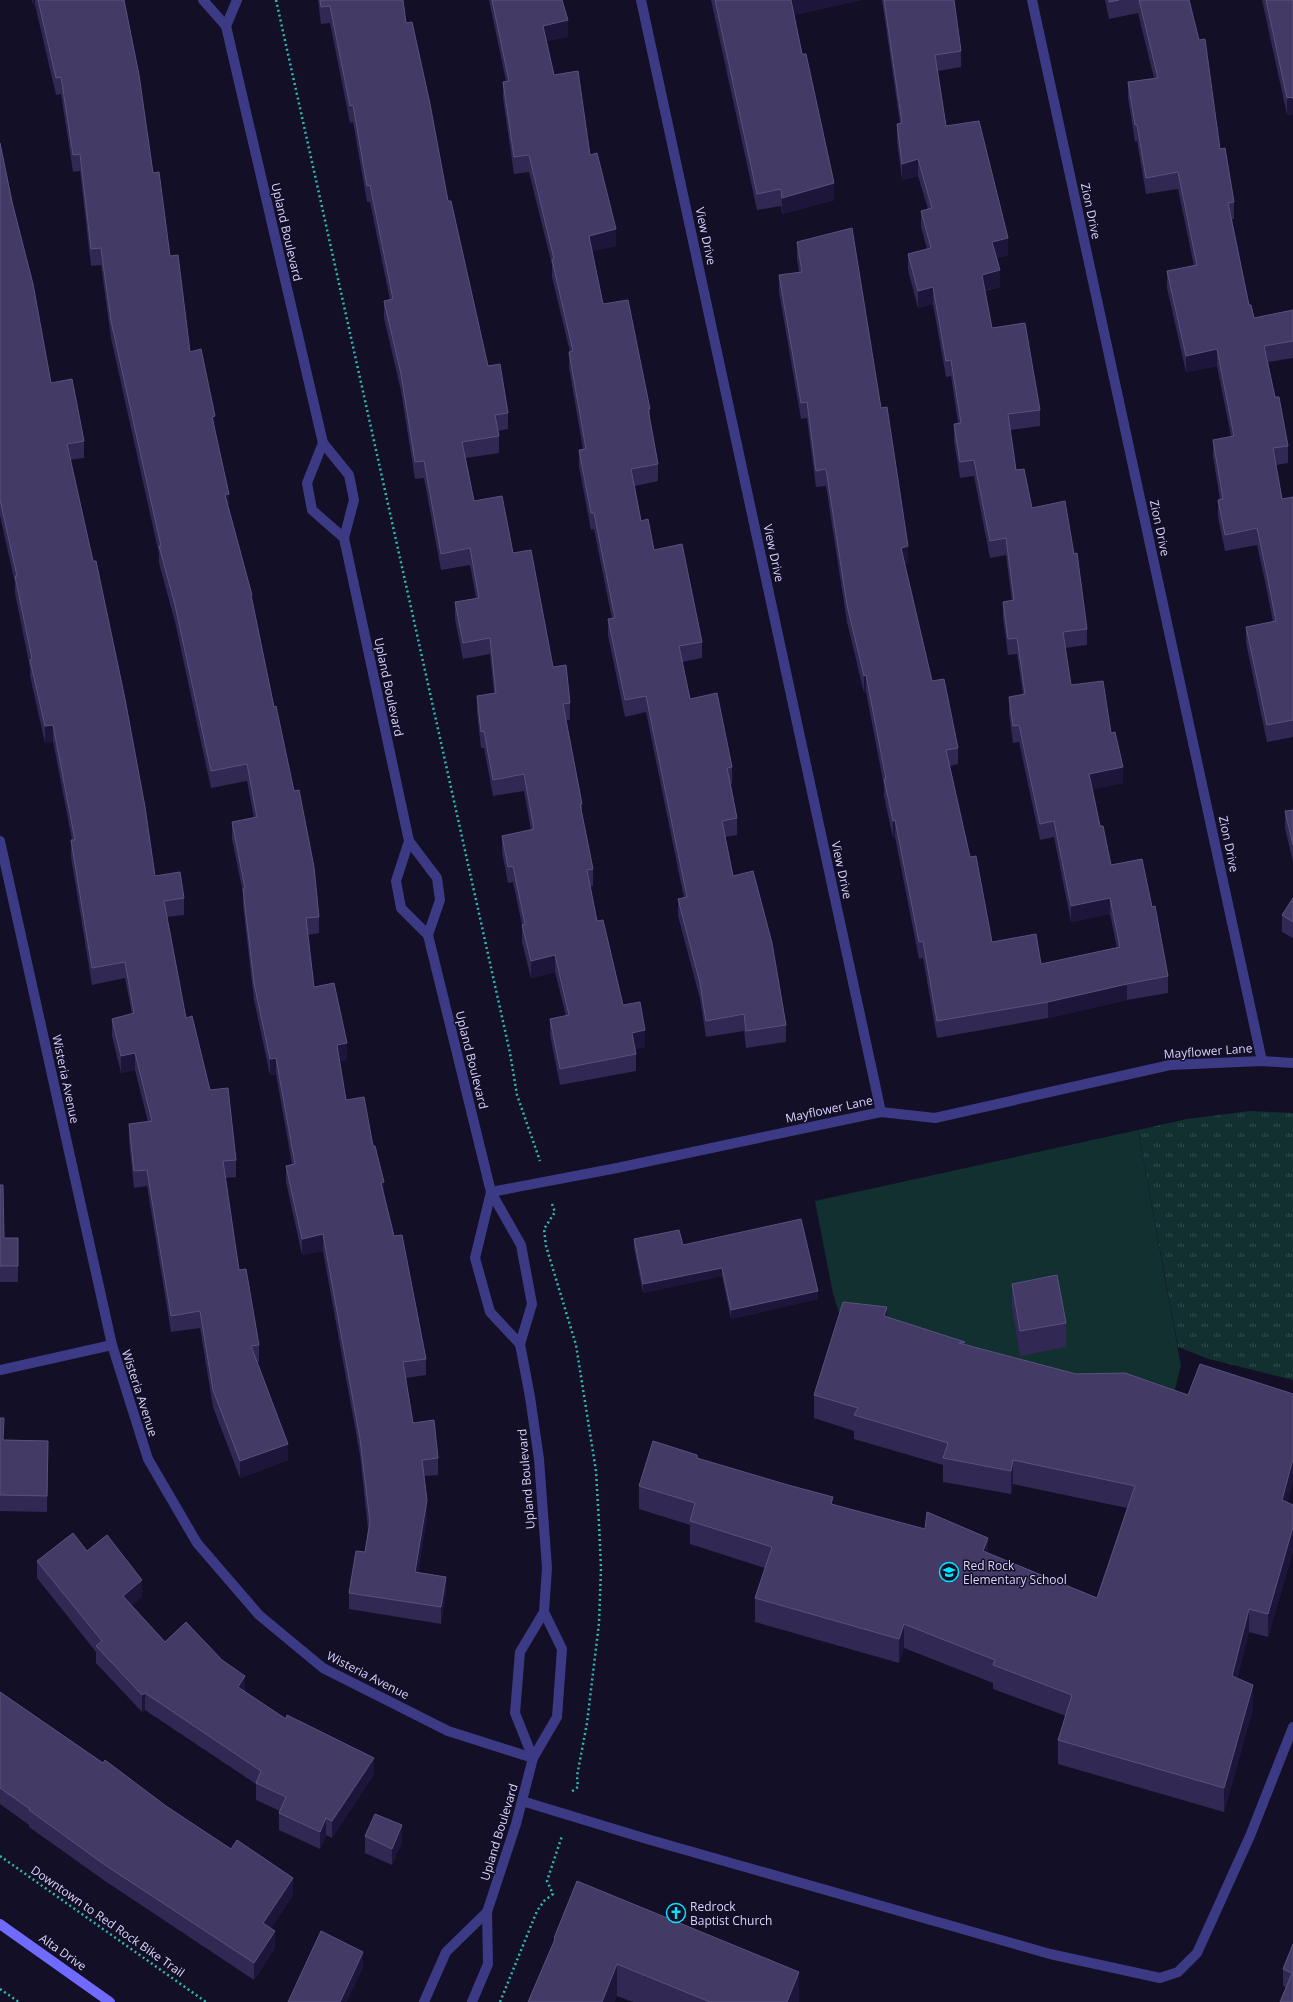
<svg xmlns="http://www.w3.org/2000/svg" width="1293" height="2002" viewBox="0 0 1293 2002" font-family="'Open Sans',sans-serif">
<defs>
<pattern id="grass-tufts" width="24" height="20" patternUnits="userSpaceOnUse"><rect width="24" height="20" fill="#12302f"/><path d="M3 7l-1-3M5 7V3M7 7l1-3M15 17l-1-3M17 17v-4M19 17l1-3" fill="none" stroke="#344d4e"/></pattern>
</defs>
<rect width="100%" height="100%" fill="#130f26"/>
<path fill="url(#grass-tufts)" d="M1250,1111L1293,1113V1380L1209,1359L1178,1347L1138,1130L1187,1119Z"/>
<path fill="#12302f" d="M1138,1130L1181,1366L1169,1412L843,1326L833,1294L815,1201Z"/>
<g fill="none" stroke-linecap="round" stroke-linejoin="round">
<g stroke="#2fb8b0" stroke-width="2.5" stroke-dasharray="2 3" stroke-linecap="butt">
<path d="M276,0L510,1053L517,1095L540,1161"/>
<path d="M552,1204L555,1212L544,1229L546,1246L576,1345L596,1471L599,1524L601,1568L599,1623L587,1723L577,1776L578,1787L571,1792"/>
<path d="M0,1856L206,2002"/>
<path d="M0,1989L19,2002"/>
<path d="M500,2002L537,1911L544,1901L553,1894L547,1881L562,1836"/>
</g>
<path stroke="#3d3a85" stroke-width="10" d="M522,1801L647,1839L1050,1954L1160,1978L1178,1972L1197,1953L1250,1836L1293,1727"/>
<g stroke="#3d3a85" stroke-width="10">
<path d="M641,0L881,1112"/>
<path d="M1032,0L1262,1061"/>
<path d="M0,841L112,1345L148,1459L197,1543L259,1615L323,1668L448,1731L533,1758"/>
<path d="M491,1192L617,1168L881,1112L935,1118L1170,1065L1262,1061L1293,1063"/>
<path d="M0,1370L112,1345"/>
</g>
<g stroke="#3d3a85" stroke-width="10">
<path d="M203,0L226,26L323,443L349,475L354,500L344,538L409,841L437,878L440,900L428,935"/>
<path d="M226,26L237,0"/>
<path d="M323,443L307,483L312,510L344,538"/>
<path d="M409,841L396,881L401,908L428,935L491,1192L521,1245L532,1304L520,1344L530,1397L539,1459L547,1568L544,1612L520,1652L515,1713L533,1758"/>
<path d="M491,1192L475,1258L490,1312L520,1344"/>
<path d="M424,2002L446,1952L487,1912"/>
<path d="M472,2002L488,1964L487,1912L516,1824L533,1758L557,1717L562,1649L544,1612"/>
</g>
<path stroke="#6f6bff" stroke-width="10" d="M0,1924L110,2002"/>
</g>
<g fill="#312854">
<path d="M32,0H124L153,173L190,352L215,432L229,509L252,603L274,707L319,917V933L308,935L314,987L347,1060L339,1061L346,1100L373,1146L394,1236L426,1359V1375L406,1378L413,1423L438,1458V1475L424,1476L427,1517L418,1572L446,1593L441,1624L349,1609V1593L365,1552L368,1529L360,1455L323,1251L302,1255L286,1182V1166L292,1164L276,1074L270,1075L254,1000L243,905V893L232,839V822L254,818L247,781L211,788L175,622L159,563V554L111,338L101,265L91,266L80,171L73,172L61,94L56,95L35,5H33Z"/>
<path d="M318,0H403L406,23L488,366L508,413V429L498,431L499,436V453L466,458L474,501L513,553L553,667L570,703V720H566L582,804V816L593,869V886H590L597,921L623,1005L645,1047L635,1049L636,1054V1071L560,1085L550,1035V1019L566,1016L555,972L531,978L522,942V925L513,882L508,883L502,852V836L531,830L524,791L493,796L484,748H481L477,712V696L494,694L490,654L463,659L455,619V602L476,598L470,565L441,570L424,478L415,479L401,391L384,318V301L390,300L370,202H367L353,122L350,123L330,23L321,24Z"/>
<path d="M489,0H562L568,37L546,41L554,75L590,155L616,246L592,251L603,304L650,409V423L658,464V481L635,486L641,521L654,550L702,642V658L682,662L690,699L732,767V784H731L737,818V835L725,837L733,876L786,1025V1042L746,1048L744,1031L706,1037L700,999L678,916V899L684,898L646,712L625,717L608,636V619H612L594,529L591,530L579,467V450L583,449L569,368V352H570L552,277V265L529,172L514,174L503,98V82L506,81Z"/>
<path d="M711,0H861L794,15L834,200L782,214L781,206L757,210Z"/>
<path d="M882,0H954L961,51V67L938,71L946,126L1008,255L997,258L1000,287L985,291L992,328L1040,410V426L1010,430L1016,470L1032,508L1087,629V645L1065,648L1071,685L1111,733L1123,783L1093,789L1100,826L1111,865L1152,907L1168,976V993L1127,1000L1048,1018L937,1038L923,958L919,959L895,837L893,838L884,796V786L866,692L864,693L847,622L826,486L816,487L807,418L801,419L779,292V275L799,272L797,259V242L881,408L908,563L904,564L932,681L958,748V764L950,766L970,857L992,942L1041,964L1117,948L1110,914L1071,922L1054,837L1040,840L1019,742L1013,743L1009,713V697L1023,695L1017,654L1008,655L1003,618V602L1012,601L1006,555L990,558L974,476L960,478L954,441V424L958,423L951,376L946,377L933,304L918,308L908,270V254L927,249L921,227V211L928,209L918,176L902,180L897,141V124L900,123Z"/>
<path d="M1105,0H1189L1220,149L1234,202V219H1232L1249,305L1254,318L1293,310V358L1268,362L1275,397L1288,446V463L1276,465L1282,499L1293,497V737L1267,742L1246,643V627L1273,622L1266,586L1257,545L1225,551L1218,517V500H1220L1213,456V440L1231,436L1217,366L1186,372L1167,288V271L1194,266L1178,189L1146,194L1137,141L1135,142L1128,98V82L1154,78L1138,13L1109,19Z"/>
<path d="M1262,0H1293V115V114L1287,115Z"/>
<path d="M0,143L51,383L84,441V458L70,460L155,876L184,898V915L167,917L186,1018L210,1090L236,1160V1177L225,1178L239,1270L259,1345V1362H257L288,1460L240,1478L213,1407L200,1328L171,1332L147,1186L134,1188L129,1141V1124L148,1122L135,1070L121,1073L112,1036V1019L132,1014L125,978L92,985L71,857V840H72L53,741L45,743L30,676V668L15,593V583L0,516Z"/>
<path d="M1293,810V862L1285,828V811Z"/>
<path d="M1293,898V938L1282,932V915Z"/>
<path d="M0,1185L4,1238H18V1282H0Z"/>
<path d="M634,1239L683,1245L818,1299L731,1319L722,1276L643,1293L634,1248Z"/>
<path d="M1012,1284L1066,1323V1347L1020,1356L1012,1308Z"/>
<path d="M887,1317L965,1342V1345L1293,1505V1551L1268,1637L1249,1632L1237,1679L1253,1708L1224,1812L1058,1764V1740L1066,1716L993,1689V1683L904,1648L899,1663L755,1622V1598L765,1568L690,1544V1525L639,1509V1486L697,1458L833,1504L988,1553L1097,1598L1127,1508L1013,1484L1011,1494L943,1482V1465L854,1439V1431L814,1418V1395Z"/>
<path d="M0,1418L3,1440L48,1441L47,1512L0,1511Z"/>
<path d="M87,1551L142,1597L131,1606L165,1642L245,1692L286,1719L374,1774L332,1838L326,1835L320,1849L279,1830V1813L280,1811L256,1800V1784L145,1710L142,1712L96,1663V1652L37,1578V1561Z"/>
<path d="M0,1692L103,1763L166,1806L293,1895L271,1928L275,1948L254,1980L105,1881L29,1827V1825L0,1804Z"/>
<path d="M365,1836L402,1842L392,1865L365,1853Z"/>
<path d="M554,1938L799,2002H633L617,1996L554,1943Z"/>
<path d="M1293,1944V2002L1286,1987L1283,1986V1969Z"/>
</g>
<g fill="#1d163a">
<rect x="33" y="0" width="2" height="5"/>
<path d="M791,0H861L791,16Z"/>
<path d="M568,20V37L543,42V26Z"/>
<path d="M1293,97V114L1287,115V98Z"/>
<path d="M918,159V176L902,180V164Z"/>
<path d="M834,183V200L782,214V198Z"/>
<path d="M616,229V246L589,252V236Z"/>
<path d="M1008,238V255L992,259V242Z"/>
<path d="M1000,270V287L982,291V275Z"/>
<path d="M933,287V304L918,308V291Z"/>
<path d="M1217,349V366L1186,372V356Z"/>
<path d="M215,416V433L212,417Z"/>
<path d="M229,494V511L225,495Z"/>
<path d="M908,546V563L901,565V548Z"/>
<path d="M866,675V692L864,693V676Z"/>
<path d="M53,725V741L45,743V726Z"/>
<path d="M1123,767V783L1089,790V774Z"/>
<path d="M895,820V837L893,838V821Z"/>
<path d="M1110,898V914L1071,922V906Z"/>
<path d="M555,955V972L531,978V961Z"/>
<path d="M1127,984V1000L1048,1018V1002Z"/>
<path d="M645,1030V1047L632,1050V1033Z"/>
<path d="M347,1043V1060L337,1062V1045Z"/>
<path d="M135,1053V1070L121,1073V1056Z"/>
<path d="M276,1058V1074L270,1075V1059Z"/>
<path d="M384,1182V1199L381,1183Z"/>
<path d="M323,1234V1251L302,1255V1239Z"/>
<path d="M722,1268V1276L643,1293V1284Z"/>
<path d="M818,1291V1299L731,1319V1310Z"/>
<path d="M887,1307V1331L884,1316Z"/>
<path d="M288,1444V1460L240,1478V1461Z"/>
<path d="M1293,1459V1483L1282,1524V1500Z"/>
<path d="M1013,1460V1484L1011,1494V1471Z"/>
<path d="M427,1500V1517L415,1588V1572Z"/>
<path d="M1293,1527V1551L1268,1637V1614Z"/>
<path d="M988,1538V1562L983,1551Z"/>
<path d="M446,1577V1593L441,1624V1607Z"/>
<path d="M142,1580V1597L123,1613V1596Z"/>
<path d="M1249,1609V1632L1232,1700V1676Z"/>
<path d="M904,1624V1648L899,1663V1639Z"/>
<path d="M245,1676V1693L238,1687Z"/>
<path d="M1253,1685V1708L1224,1812V1788Z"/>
<path d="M145,1693V1710L142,1712V1695Z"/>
<path d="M374,1758V1774L332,1838V1821Z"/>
<path d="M326,1818V1835L320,1849V1832Z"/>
<path d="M402,1825V1842L392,1865V1849Z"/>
<path d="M293,1878V1895L263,1940V1923Z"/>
<path d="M275,1931V1948L254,1980V1963Z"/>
<path d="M363,1952V1968L347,2002H340Z"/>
<path d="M617,1964V1996L615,2002H602Z"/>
<path d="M799,1972V2002H787Z"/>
</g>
<g fill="#433a66" stroke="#5a527e">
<path d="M38,0H124L139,75L153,173L159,172L170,256L178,255L190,352L201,349L215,416L212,417L229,494L225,495L252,595H251L274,707L276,706L294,791L299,790L314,867L319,917L306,918L314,987L334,983L347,1043L337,1045L346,1100L364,1097L373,1146H375L384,1182L381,1183L394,1236L402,1235L426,1359L403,1362L413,1423L434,1420L438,1458L422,1460L427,1500L415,1572L446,1577L441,1607L349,1593L356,1551L365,1552L370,1522L360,1439L323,1234L302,1239L286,1166L295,1164L276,1058L270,1059L254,983L243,889L245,888L232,822L257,817L247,764L211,771L175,605L159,546H161L111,321L101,248L91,249L80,154L73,155L61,77L56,78Z"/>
<path d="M320,0H403L406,23L412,22L430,104L448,201H451L488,366L500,364L508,413L495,415L499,436L462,442L474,501L502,496L513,553L531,550L553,667L566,665L570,703L563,704L582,804H580L593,869L587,870L597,921L603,920L623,1005L640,1002L645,1030L632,1033L636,1054L560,1069L550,1019L569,1015L555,955L531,961L522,925L525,924L513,866L508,867L502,836L534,829L524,774L493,780L484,731L481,732L477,696L496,693L490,638L463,643L455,602L479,598L470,548L441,554L424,461L415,462L401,374L384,301L393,299L370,185L367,186L353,105L350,106L330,6L321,7Z"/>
<path d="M492,0H562L568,20L543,26L554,75L578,71L590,155L597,153L616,229L589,236L603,304L628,300L650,409H648L658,464L631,469L641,521L648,519L654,550L682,544L702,642L679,646L690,699L717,693L732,767L727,768L737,818L722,821L733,876L753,871L772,943L786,1025L746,1031L744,1014L706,1021L700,983L678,899L687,897L646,696L625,700L608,619L615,618L594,513H591L579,450L586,449L569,352L573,351L552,260L554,259L529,155L514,157L503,82L509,81Z"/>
<path d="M715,0H791L802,54H806L834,183L782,198L781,189L757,194Z"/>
<path d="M884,0H954L961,51L935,55L946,126L979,121L1008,238L992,242L1000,270L982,275L992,328L1025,323L1040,410L1008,414L1016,470L1024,469L1032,508L1065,501L1074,554L1077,553L1087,629L1063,632L1071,685L1103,681L1111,733L1115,732L1123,767L1089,774L1100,826H1103L1111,865L1142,859L1152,907L1155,906L1168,976L1127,984L1048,1002L937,1021L923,941L919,942L895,820L893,821L884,779H886L866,675L864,676L847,605L826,469L816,471L807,402L801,403L779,275L802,272L797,242L852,228L881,408L887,407L908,546L901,548L932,681L944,679L958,748L946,750L970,857L976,856L992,942L1036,934L1041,964L1120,947L1110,898L1071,906L1054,821L1040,824L1019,725L1013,726L1009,697L1025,694L1017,638L1008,639L1003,602L1014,600L1006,538L990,541L974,460L960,462L954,424L961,423L951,360L946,361L933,287L918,291L908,254L931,248L921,211L932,208L918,159L902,164L897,124L902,123Z"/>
<path d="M1109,0H1119L1109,2Z"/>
<path d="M1139,0H1189L1199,40L1205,39L1220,149L1225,148L1234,202L1228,203L1249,305H1251L1254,318L1293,310V341L1264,346L1275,397H1279L1288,446L1273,448L1282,499L1293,497V720L1267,725L1246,627L1276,621L1266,570L1257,528L1225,535L1218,500L1223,499L1213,440L1234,436L1217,349L1186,356L1167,271L1197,265L1178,172L1146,178L1137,125H1135L1128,82L1158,78Z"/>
<path d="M1266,0H1293V99V97L1287,98Z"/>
<path d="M0,143L12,202L33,284L51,383L72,379L84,441L67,444L93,561H96L125,699L145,807L155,876L180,872L184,898L164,901L186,1018L192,1016L210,1090L228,1088L236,1160L223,1161L239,1270L246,1269L259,1345L251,1346L288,1444L240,1461L213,1390L200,1311L171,1316L147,1170L134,1171L129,1124L152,1121L135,1053L121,1056L112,1019L134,1013L125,962L92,968L71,840H75L53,725L45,726L30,660L32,659L15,576H17L0,500Z"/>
<path d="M1293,810V845L1285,811Z"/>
<path d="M1293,898V922L1282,915Z"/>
<path d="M0,1185H3L4,1238H18V1266H0Z"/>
<path d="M801,1219L818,1291L731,1310L722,1268L643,1284L634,1239L679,1230L683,1245Z"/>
<path d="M1057,1275L1066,1323L1020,1331L1012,1284Z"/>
<path d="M843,1302L887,1307L884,1316L965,1342L959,1343L1076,1374L1125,1373L1188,1395L1200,1364L1293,1394V1459L1282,1500L1293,1505V1527L1268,1614L1249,1609L1232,1676L1253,1685L1224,1788L1058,1740L1072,1695L993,1665L995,1660L904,1624L899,1639L755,1598L772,1547L690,1521L695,1503L639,1486L653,1441L697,1455V1458L788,1485L833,1497L831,1504L925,1529L927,1512L988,1538L983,1551L1097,1598L1135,1486L1013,1460L1011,1471L943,1458L948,1443L854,1415L858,1408L814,1395Z"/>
<path d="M0,1418H4L3,1440L48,1441L47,1496L0,1495Z"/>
<path d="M73,1533L87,1551L107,1535L142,1580L123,1596L165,1642L186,1622L222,1660L245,1676L238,1687L286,1719L287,1715L374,1758L332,1821L326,1818L320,1832L279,1813L286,1797L256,1783L261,1771L145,1693L142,1695L96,1646L102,1641L37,1561Z"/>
<path d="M0,1692L103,1763L105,1760L166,1806L231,1849L237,1840L293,1878L263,1923L275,1931L254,1963L105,1865L29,1810L30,1809L0,1788Z"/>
<path d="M375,1814L402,1825L392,1849L365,1836Z"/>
<path d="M577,1881L799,1972L787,2002H710L617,1964L602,2002H528L555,1939L554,1938Z"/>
<path d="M321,1931L363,1952L340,2002H288Z"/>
<path d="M1293,1944V2002H1280L1292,1973L1283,1969Z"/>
</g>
<defs>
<g id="school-ring" transform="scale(1)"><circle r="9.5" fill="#130f26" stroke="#00e5ff" stroke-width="1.5"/><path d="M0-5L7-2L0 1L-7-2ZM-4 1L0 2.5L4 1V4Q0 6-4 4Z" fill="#00e5ff"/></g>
<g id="church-ring" transform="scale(1)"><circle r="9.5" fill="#130f26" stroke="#00e5ff" stroke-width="1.5"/><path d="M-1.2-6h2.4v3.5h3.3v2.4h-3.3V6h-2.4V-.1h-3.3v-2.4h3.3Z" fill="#00e5ff"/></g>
</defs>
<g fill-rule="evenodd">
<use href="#school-ring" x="949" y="1572"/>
<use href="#church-ring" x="676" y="1913"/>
</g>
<g text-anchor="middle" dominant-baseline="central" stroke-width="3" stroke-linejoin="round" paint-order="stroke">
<g font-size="12" fill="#d9d4ff" stroke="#130f26">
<text transform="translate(1091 211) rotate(78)">Zion Drive</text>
<text transform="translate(287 232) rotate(77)">Upland Boulevard</text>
<text transform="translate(706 236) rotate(78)">View Drive</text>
<text transform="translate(1160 528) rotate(78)">Zion Drive</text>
<text transform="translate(774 553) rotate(78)">View Drive</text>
<text transform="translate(389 687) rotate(78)">Upland Boulevard</text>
<text transform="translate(1229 844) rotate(78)">Zion Drive</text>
<text transform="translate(842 870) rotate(78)">View Drive</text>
<text transform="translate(1208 1051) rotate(-4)">Mayflower Lane</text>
<text transform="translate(472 1060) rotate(76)">Upland Boulevard</text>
<text transform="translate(66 1079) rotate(78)">Wisteria Avenue</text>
<text transform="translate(829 1109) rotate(-12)">Mayflower Lane</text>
<text transform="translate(140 1393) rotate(72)">Wisteria Avenue</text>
<text transform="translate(526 1479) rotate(-95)">Upland Boulevard</text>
<text transform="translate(368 1675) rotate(27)">Wisteria Avenue</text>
<text transform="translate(499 1832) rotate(-73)">Upland Boulevard</text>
<text transform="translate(108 1921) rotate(35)">Downtown to Red Rock Bike Trail</text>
<text transform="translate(63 1952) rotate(35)">Alta Drive</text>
</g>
<g font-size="12" fill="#d9d4ff" stroke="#130f26" text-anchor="start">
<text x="963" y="1565">Red Rock<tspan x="963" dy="14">Elementary School</tspan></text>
<text x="690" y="1906">Redrock<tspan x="690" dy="14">Baptist Church</tspan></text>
</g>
</g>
</svg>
